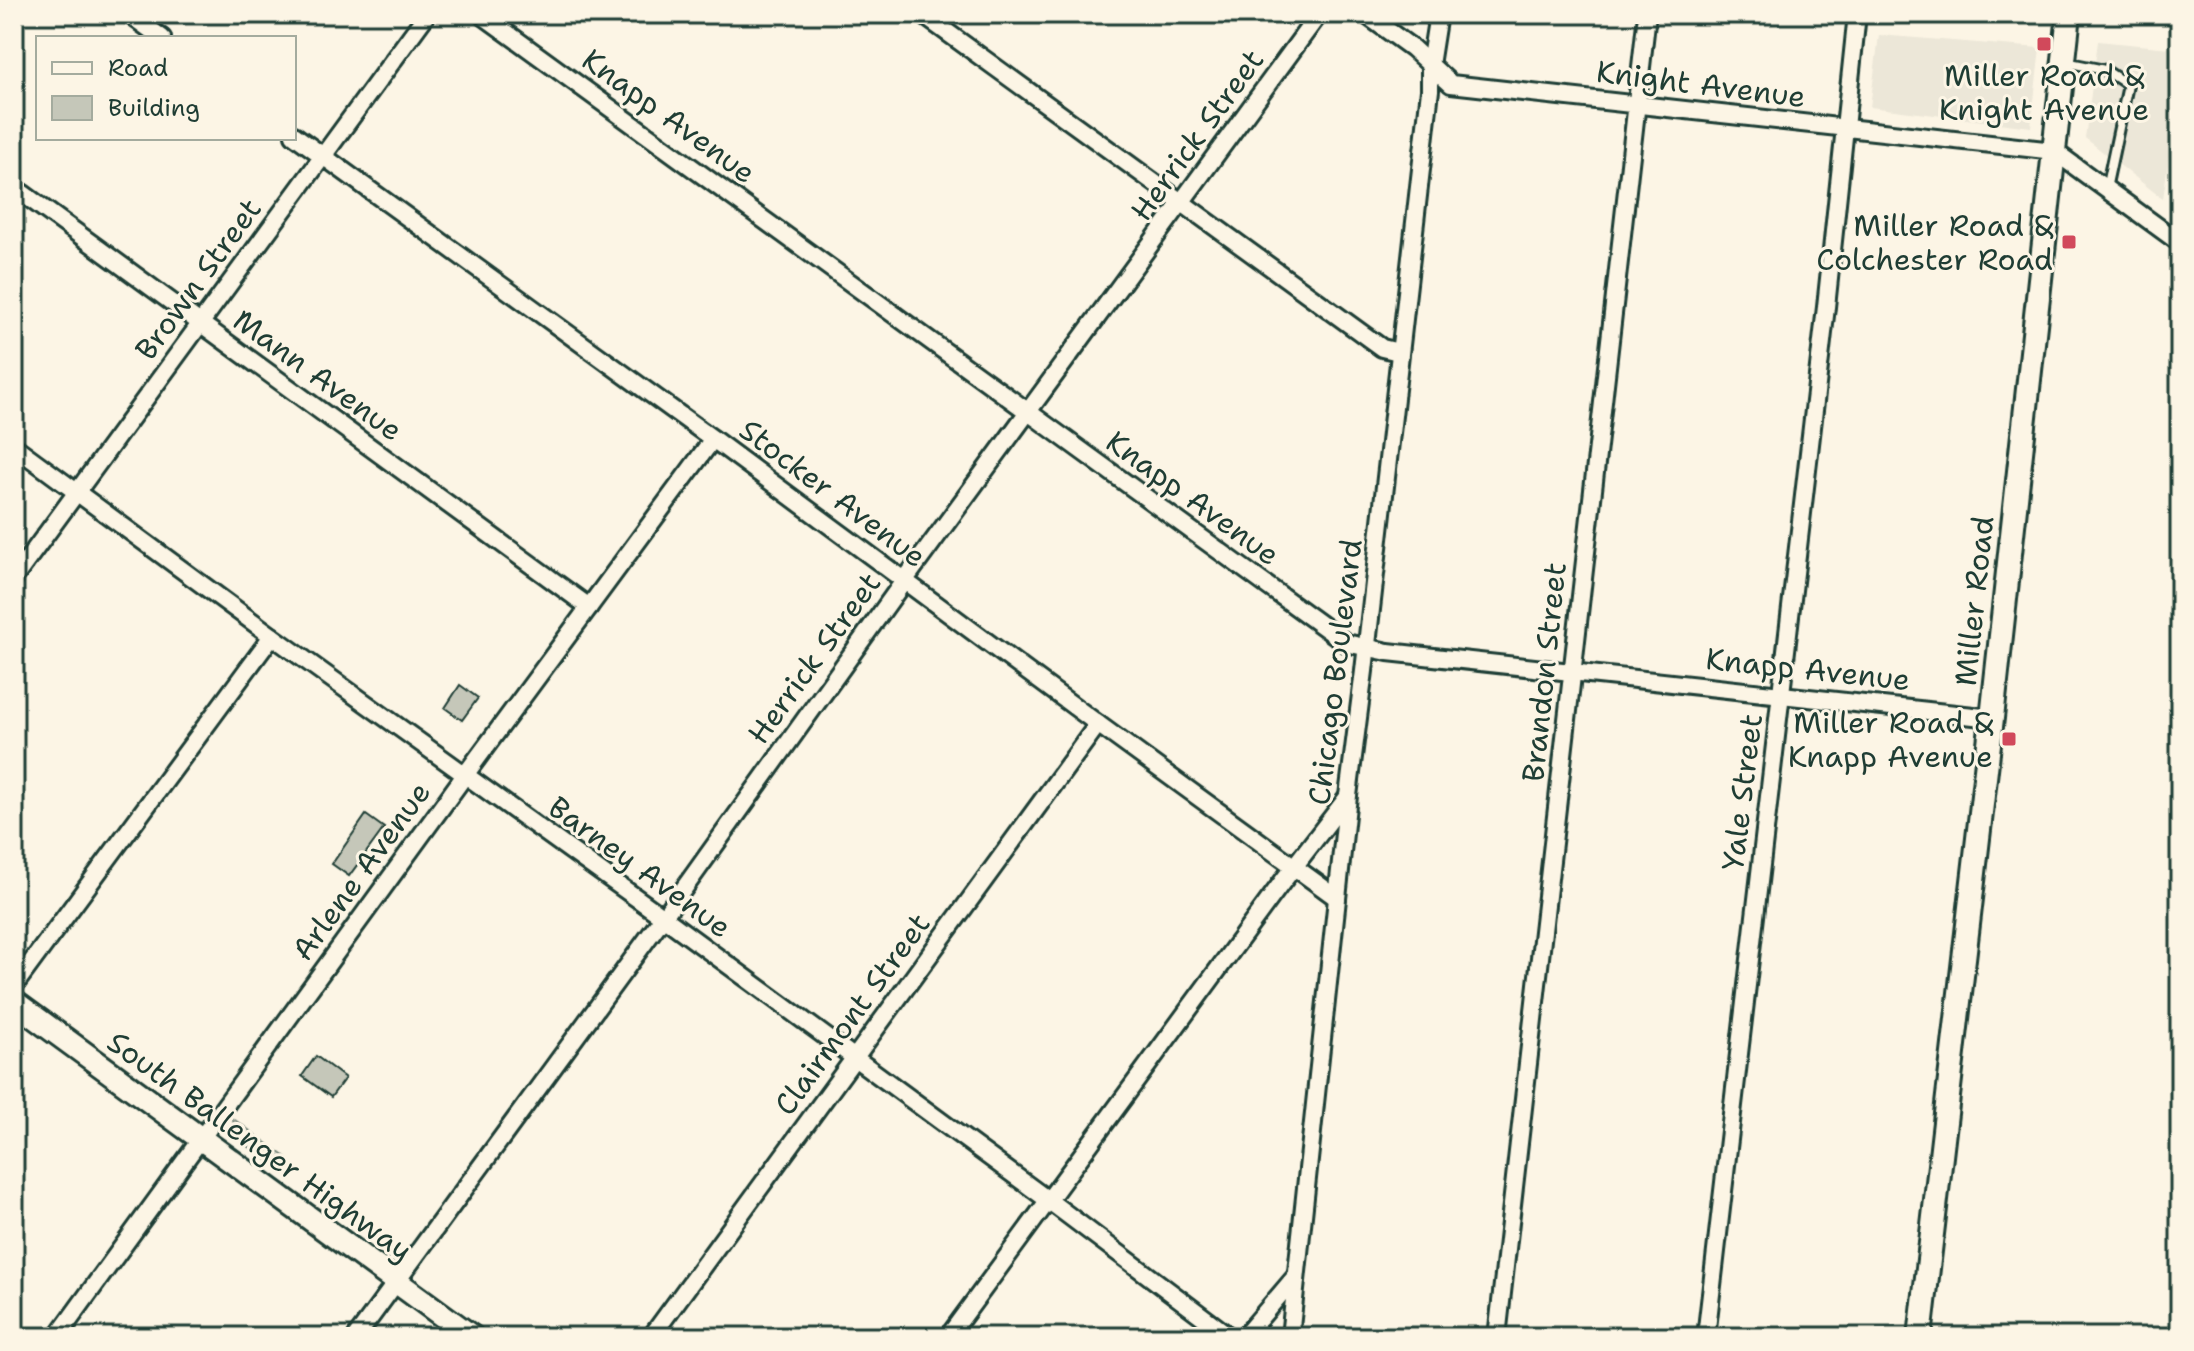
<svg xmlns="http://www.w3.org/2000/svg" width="2194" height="1351" viewBox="0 0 2194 1351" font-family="'Shantell Sans',sans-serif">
<rect width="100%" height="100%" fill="#fcf5e5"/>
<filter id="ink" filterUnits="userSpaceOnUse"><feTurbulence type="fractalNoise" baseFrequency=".0125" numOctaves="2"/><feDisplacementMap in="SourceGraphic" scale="16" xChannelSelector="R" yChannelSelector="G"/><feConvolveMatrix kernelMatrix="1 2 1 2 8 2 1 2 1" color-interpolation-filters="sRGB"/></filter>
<g filter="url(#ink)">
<g fill="#ece7d8">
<path d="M1879,35L2040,48L2031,127L1870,107Z"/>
<path d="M2098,41L2180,49V77L2163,199L2085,138Z"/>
</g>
<path fill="#dcdacc" stroke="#7e8c80" stroke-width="2" d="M233,1119L235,1120L286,1157L275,1165C258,1153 234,1142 233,1119Z"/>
<g fill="#c5c7b9" stroke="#1f3d34" stroke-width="2">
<path d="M460,685L478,698L462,720L445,708Z"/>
<path d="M366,815L384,828L349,876L332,864Z"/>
<path d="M316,1056L345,1078L331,1097L302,1076Z"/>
</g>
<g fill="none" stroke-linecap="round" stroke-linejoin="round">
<g stroke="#1f3d34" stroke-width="14">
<path id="lane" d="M2065,62L2105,70L2128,85L2106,189"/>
</g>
<g stroke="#1f3d34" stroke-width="22">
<g id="street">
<path d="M129,14L162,38"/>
<path d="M481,14L1346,643L1388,652L1992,718"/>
<path d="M922,14L1382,348L1399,352"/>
<path d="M1365,14L1412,48L1451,84L2054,151L2180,243"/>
<path d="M294,135L713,439L1098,724L1337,898"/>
<path d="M14,187L589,607"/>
<path d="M14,446L272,636L663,917L1048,1200L1230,1337"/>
<path d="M14,578L427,14"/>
<path d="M14,986L272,636"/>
<path d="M57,1337L465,775L713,439"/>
<path d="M356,1337L675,901L904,581L1319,14"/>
<path d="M651,1337L1098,724"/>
<path d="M948,1337L1283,881L1347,798"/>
<path d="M1244,1337L1295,1277"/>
<path d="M1290,1337L1348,796L1364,671L1430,90V65L1438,14"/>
<path d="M1497,1337L1647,14"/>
<path d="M1706,1337L1826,307L1857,14"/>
</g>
</g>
<g stroke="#1f3d34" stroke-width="28">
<g id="secondary">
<path d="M14,1002L472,1337"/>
<path d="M1920,1337L1992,718L2069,14"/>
</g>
</g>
<use href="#lane" stroke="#fcf5e5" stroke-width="8"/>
<use href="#street" stroke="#fcf5e5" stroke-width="16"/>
<use href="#secondary" stroke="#fcf5e5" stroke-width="22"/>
</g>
</g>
<g fill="#d1495b" stroke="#fcf5e5" stroke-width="3">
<rect x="2036" y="36" width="16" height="16" rx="4"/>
<rect x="2061" y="234" width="16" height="16" rx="4"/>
<rect x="2001" y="731" width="16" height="16" rx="4"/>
</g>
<g text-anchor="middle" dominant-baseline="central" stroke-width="6" stroke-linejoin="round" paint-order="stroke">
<g font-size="30" fill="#1f3d34" stroke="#fcf5e5" text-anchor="end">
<text x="2044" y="75" text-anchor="middle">Miller Road &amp;<tspan x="2044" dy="34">Knight Avenue</tspan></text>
<text x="2053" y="225">Miller Road &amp;<tspan x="2053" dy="34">Colchester Road</tspan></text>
<text x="1993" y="722">Miller Road &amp;<tspan x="1993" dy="34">Knapp Avenue</tspan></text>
</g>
<g font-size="30" fill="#1f3d34" stroke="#fcf5e5">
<text transform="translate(1701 84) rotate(7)">Knight Avenue</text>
<text transform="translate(669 116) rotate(36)">Knapp Avenue</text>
<text transform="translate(1197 135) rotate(-54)">Herrick Street</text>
<text transform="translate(198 279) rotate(-54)">Brown Street</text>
<text transform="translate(318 375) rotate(36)">Mann Avenue</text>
<text transform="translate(833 493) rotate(37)">Stocker Avenue</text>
<text transform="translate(1193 498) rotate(36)">Knapp Avenue</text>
<text transform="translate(1974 601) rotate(-84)">Miller Road</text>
<text transform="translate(814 658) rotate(-54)">Herrick Street</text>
<text transform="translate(1808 669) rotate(6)">Knapp Avenue</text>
<text transform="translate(1335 672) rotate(-83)">Chicago Boulevard</text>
<text transform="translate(1544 672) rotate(-84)">Brandon Street</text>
<text transform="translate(1742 792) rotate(-83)">Yale Street</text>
<text transform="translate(640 867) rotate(36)">Barney Avenue</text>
<text transform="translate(361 871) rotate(-54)">Arlene Avenue</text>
<text transform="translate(852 1014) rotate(-54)">Clairmont Street</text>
<text transform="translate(260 1146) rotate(36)">South Ballenger Highway</text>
</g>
</g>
<rect width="2194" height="1351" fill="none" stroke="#fcf5e5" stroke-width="48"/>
<rect x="24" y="24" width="2146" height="1303" fill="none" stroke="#1f3d34" stroke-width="3" filter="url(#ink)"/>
<rect x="36" y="36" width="260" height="104" fill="#fcf5e5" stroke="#a4ab9e" stroke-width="2"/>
<rect x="52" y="62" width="40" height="12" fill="#fcf5e5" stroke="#a4ab9e" stroke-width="2"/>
<text x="108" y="76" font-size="24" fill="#1f3d34">Road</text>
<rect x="52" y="96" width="40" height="24" fill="#c5c7b9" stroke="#a4ab9e" stroke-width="2"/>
<text x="108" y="116" font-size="24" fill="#1f3d34">Building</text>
</svg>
